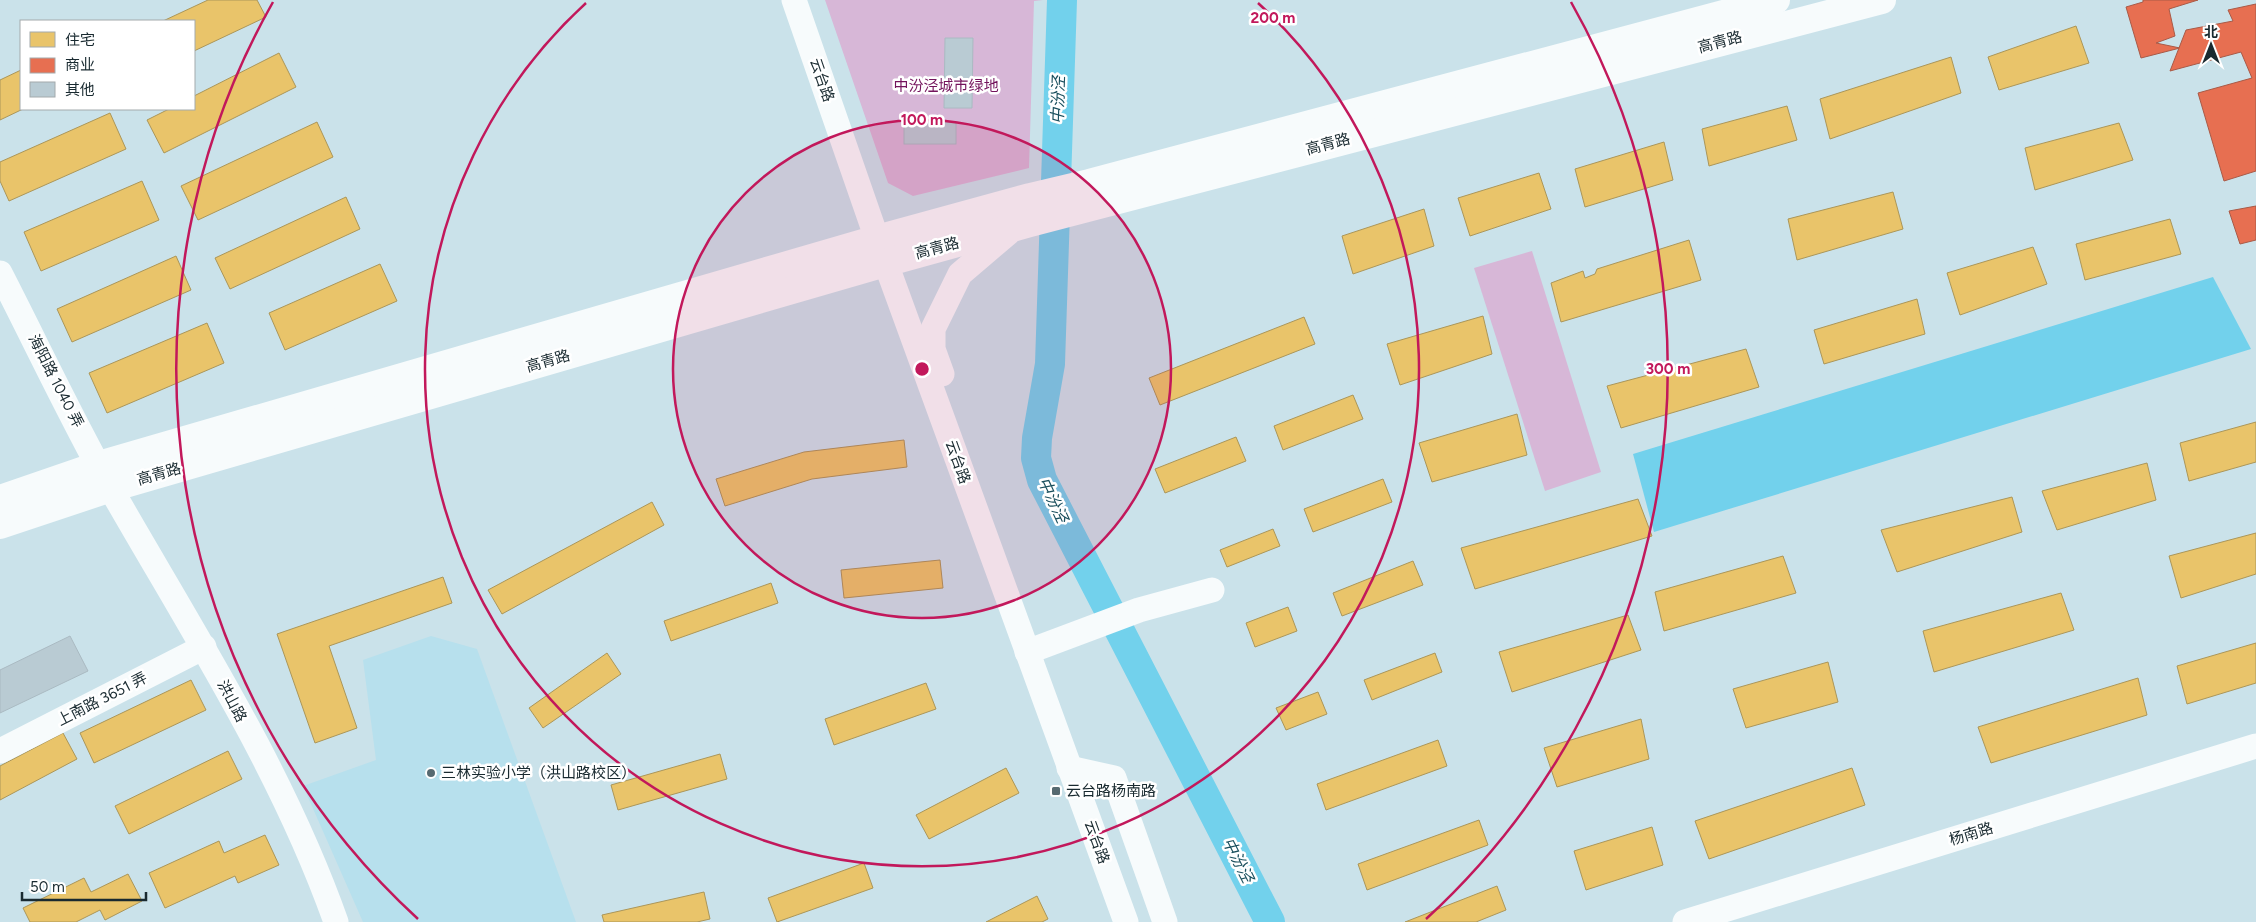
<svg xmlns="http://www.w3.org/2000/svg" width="2256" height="922" viewBox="0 0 2256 922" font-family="Figtree,'Noto Sans SC',sans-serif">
<rect width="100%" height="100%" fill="#cae2ea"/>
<path fill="#b7e0ed" d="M431,636L477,649L576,922H363L303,786L376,760L363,660Z"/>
<g fill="#d7b7d7">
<path d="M825,0H1043L1034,1L1029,168L913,196L888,183Z"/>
<path d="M1532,251L1601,472L1545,491L1474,268Z"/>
</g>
<path fill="#72d1ec" d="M2213,277L2251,349L1654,532L1633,454Z"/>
<g fill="#e9c46a" stroke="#ab9659">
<path d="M208,0H257L266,17L194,51V21H163Z"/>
<path d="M2076,26L2089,63L1999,90L1988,57Z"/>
<path d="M279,53L296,87L164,153L147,120L169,109H194V96Z"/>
<path d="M1951,57L1961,93L1830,139L1820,99Z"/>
<path d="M21,70V109H23L0,120V80Z"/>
<path d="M1787,106L1797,140L1709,166L1702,129Z"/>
<path d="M110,113L126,149L9,201L0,181V162Z"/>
<path d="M317,122L333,157L198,220L181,186Z"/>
<path d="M2119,123L2133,160L2035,190L2025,148Z"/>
<path d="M1664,142L1673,180L1585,207L1575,169Z"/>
<path d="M1539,173L1551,209L1470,236L1458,198Z"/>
<path d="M142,181L159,220L41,271L24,232Z"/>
<path d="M1893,192L1903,229L1797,260L1788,219Z"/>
<path d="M346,197L360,229L230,289L215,258Z"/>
<path d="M1424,209L1434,246L1353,274L1342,236Z"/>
<path d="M2170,219L2181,254L2085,280L2076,244Z"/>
<path d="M1689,240L1701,280L1561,322L1551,283L1583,271L1585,278L1595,274L1597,269Z"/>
<path d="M2033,247L2047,284L1960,315L1947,273Z"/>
<path d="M176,256L191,290L72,342L57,309Z"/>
<path d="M380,264L397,301L285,350L269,313Z"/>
<path d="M1917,299L1925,334L1824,364L1814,330Z"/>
<path d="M1483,316L1492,354L1400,385L1387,344Z"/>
<path d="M1304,317L1315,344L1160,405L1149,378Z"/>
<path d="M207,323L224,363L107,413L89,373Z"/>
<path d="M1746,349L1759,387L1621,428L1607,386Z"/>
<path d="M1353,395L1363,419L1283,450L1274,426Z"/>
<path d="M1517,414L1527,455L1432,482L1419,443Z"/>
<path d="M2256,422V462L2189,481L2180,443Z"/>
<path d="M1236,437L1246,461L1165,493L1155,469Z"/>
<path d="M904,440L907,467L812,479L725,506L716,479L804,452Z"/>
<path d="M2147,463L2156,500L2057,530L2042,491Z"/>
<path d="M1383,479L1392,502L1313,532L1304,509Z"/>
<path d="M2012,497L2022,532L1897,572L1881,530Z"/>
<path d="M1638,499L1652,536L1475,589L1461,548Z"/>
<path d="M652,502L664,525L502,614L488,590Z"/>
<path d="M1273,529L1280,546L1227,567L1220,550Z"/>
<path d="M2256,533V574L2181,598L2169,556Z"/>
<path d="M1783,556L1796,593L1664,631L1655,592Z"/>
<path d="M940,560L943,588L844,598L841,570Z"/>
<path d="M1413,561L1423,585L1342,616L1333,593Z"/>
<path d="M443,577L452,603L329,646L357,728L315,743L277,634Z"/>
<path d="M771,583L778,603L671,641L664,621Z"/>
<path d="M2061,593L2074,630L1934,672L1923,631Z"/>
<path d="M1288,607L1297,631L1255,647L1246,623Z"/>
<path d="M1628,615L1641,650L1512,692L1499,652Z"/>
<path d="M2256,643V683L2187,704L2177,666Z"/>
<path d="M607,653L621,674L543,728L529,708Z"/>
<path d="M1435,653L1442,672L1372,700L1364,680Z"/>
<path d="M1828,662L1838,702L1746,728L1733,689Z"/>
<path d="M2138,678L2147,715L1991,763L1978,727Z"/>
<path d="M191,680L206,710L94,763L80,733Z"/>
<path d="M926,683L936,709L834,745L825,719Z"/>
<path d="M1318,692L1327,714L1286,730L1276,708Z"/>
<path d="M1641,719L1649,759L1557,787L1544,748Z"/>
<path d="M63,733L77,759L0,800V766Z"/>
<path d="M1438,740L1447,766L1326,810L1317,784Z"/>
<path d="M228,751L242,779L129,834L115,806Z"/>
<path d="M720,754L727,779L618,810L611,785Z"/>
<path d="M1006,768L1019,793L929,839L916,815Z"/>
<path d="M1852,768L1865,805L1709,859L1695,821Z"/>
<path d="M1479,820L1488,845L1367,890L1358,864Z"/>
<path d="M1652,827L1663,865L1586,890L1574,851Z"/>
<path d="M265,835L279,865L238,883L235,876L165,908L149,873L219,841L224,853Z"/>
<path d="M864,863L873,888L777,922L768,898Z"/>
<path d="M128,874L142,901L105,920L100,910L76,922H30L23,908L84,878L91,892Z"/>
<path d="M1497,886L1506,910L1476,922H1405Z"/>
<path d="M704,892L710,919L697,922H604L602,915Z"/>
<path d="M1037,896L1048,919L1042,922H986Z"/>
</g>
<g fill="#e76f51" stroke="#a95a47">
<path d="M2143,0H2198L2169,9L2175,36L2156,43L2180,48L2141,58L2126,7L2143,2Z"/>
<path d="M2256,4V171L2224,181L2198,93L2252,78L2241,52L2170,71L2186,30L2233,21L2228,10Z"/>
<path d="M2256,206V240L2240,244L2229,211Z"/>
</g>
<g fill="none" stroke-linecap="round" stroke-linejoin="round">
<path stroke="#72d1ec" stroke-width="30" d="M1062,0L1050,364L1037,438L1036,458L1042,480L1270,922"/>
</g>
<g fill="#b9cbd3" stroke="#aabac2">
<path d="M945,38H973L972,108H944Z"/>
<rect x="904" y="122" width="52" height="22"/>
<path d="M70,636L88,671L0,713V670Z"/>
</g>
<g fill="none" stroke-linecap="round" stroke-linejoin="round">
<g stroke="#f7fbfc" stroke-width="25">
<path d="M794,0L877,239L1126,922"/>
<path d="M0,273C37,345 72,420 112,491C192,631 282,769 336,922"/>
<path d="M942,374L933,349V329L960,274L1015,227"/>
<path d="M1027,652L1139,610L1212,590"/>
<path d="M0,751L204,647"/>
<path d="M1069,768L1114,778L1165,922"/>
<path d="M1685,922L2256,746"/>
</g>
<g stroke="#f7fbfc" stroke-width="28">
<path d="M0,499L99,465L877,239L1030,197L1089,183L1776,0"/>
<path d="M0,525L111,488L885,263L1030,223L1882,0"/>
</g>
</g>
<circle cx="922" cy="369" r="249" fill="#c2185b" fill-opacity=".12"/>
<g fill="none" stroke="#c2185b" stroke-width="2.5">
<circle cx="922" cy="369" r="249"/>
<path d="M1258 3A497 497 0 1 1 586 3"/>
<path d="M418 919A746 746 0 0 1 273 2M1571 2A746 746 0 0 1 1426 919"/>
</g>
<g fill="#576a71" stroke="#fff" stroke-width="2">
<circle cx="431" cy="773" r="5"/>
<rect x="1051" y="786" width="10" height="10" rx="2.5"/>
</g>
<g text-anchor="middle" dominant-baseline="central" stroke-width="5" stroke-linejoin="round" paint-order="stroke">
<g font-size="15" fill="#192a30" stroke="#fff">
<text transform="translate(1720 42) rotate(-15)">高青路</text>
<text transform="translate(822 80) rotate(71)">云台路</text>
<text transform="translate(1328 144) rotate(-15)">高青路</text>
<text transform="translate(937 248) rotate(-15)">高青路</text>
<text transform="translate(548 361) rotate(-16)">高青路</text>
<text transform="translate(56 381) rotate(63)">海阳路 1040 弄</text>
<text transform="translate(958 462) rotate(70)">云台路</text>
<text transform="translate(159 474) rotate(-16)">高青路</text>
<text transform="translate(102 699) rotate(-27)">上南路 3651 弄</text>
<text transform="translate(232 701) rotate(62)">洪山路</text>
<text transform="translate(1971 834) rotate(-17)">杨南路</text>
<text transform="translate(1097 842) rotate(70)">云台路</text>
</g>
<g font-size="15" fill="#73135c" stroke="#fff">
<text x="946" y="86">中汾泾城市绿地</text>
</g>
<g font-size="15" fill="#192a30" stroke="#fff" text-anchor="start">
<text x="441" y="773">三林实验小学（洪山路校区）</text>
<text x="1066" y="791">云台路杨南路</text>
</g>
<g font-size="16" font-style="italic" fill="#1b505e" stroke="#fff">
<text transform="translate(1058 100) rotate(-88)">中汾泾</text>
<text transform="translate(1053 500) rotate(65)">中汾泾</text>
<text transform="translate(1238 860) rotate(63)">中汾泾</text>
</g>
</g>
<circle cx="922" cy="369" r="8" fill="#c2185b" stroke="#fff" stroke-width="2.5"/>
<g font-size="15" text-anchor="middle" font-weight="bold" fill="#c2185b" stroke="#fff" stroke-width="5" stroke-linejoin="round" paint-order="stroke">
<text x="1273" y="23">200 m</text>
<text x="922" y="125">100 m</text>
<text x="1668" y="374">300 m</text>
</g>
<rect x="20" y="20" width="175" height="90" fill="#ffffff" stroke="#a3aaac"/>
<rect x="30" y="32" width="25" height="15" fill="#e9c46a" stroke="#a3aaac"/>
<text x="65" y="45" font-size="15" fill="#192a30">住宅</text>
<rect x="30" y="58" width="25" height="15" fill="#e76f51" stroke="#a3aaac"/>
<text x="65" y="70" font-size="15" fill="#192a30">商业</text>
<rect x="30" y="82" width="25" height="15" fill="#b9cbd3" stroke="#a3aaac"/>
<text x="65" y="95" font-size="15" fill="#192a30">其他</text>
<g transform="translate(2211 45)" stroke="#ffffff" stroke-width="4" paint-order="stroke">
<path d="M0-4L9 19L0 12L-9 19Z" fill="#192a30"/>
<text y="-8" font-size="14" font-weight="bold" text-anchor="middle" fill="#192a30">北</text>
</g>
<path d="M22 892v8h124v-8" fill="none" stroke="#192a30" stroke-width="2.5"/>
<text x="30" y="892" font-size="15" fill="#192a30" stroke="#ffffff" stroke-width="4" paint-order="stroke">50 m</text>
</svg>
